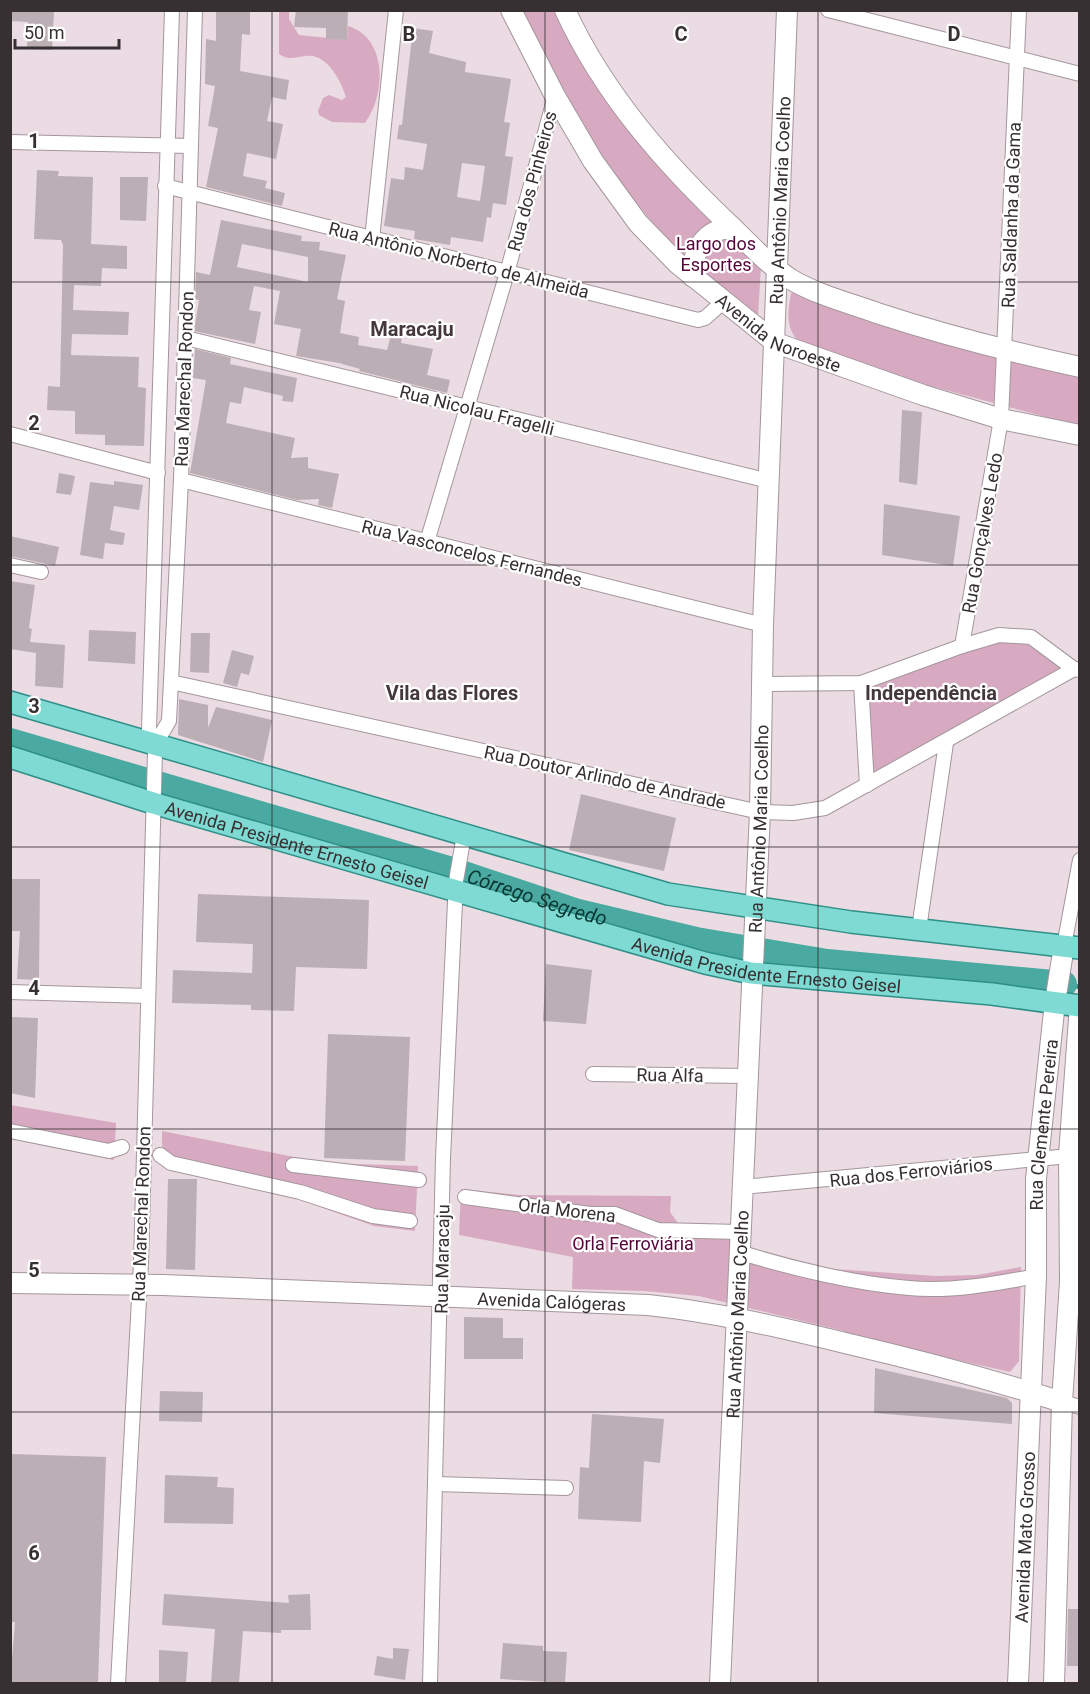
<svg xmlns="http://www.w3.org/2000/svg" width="1090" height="1694" viewBox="0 0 1090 1694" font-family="Roboto,sans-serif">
<rect width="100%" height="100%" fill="#ebdbe2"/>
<g fill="#d8aac1">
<path d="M279,10L289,11V19L299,35L347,40L348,26C388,38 386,95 365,123L332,122L319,115L318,111L323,98L329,95L342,100L346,97C341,81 327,53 306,56C295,57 289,61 279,54Z"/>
<path d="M519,11H559L576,47L761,266L758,316C741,306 726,293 711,280C624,208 571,109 519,11Z"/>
<path d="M793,286L1079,372V426L908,380L801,344C783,328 788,307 793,286Z"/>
<path d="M1031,637L1074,669L867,785L861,683L962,646Z"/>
<path d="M10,1105L116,1123L114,1160L11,1139Z"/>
<path d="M162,1131L325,1163L418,1166L415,1231L374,1226L286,1195L162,1167Z"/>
<path d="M461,1189L519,1195L671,1196L670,1212L680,1226L715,1228L765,1257L833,1269L936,1276L977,1275L1021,1267L1019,1361L1010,1372L847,1335L844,1331L699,1296L644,1291L572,1289L573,1257L459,1235Z"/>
</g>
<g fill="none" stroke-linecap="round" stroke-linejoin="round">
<path stroke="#44857f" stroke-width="4.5" d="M1064,984L1080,987"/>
<path stroke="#4aa9a0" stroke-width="26" id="s1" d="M10,741L452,870L578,912L696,940L827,962L1064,984"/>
</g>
<g fill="#bcaeb5" fill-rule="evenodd">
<path d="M10,10L54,12L52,50L27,49L28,22L10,21Z"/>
<path d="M216,10H250V35L242,34L240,71L289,80L286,100L272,97L267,121L283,124L276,159L247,153L243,176L267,181L265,188L285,193L282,206L206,187L218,128L208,126L215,86L205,84L206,39L216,41Z"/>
<path d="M296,10H348L347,40L326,39V28L294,27Z"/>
<path d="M413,28L433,31L429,53L466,62L465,72L511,79L504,122L510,123L505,156L513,157L506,205L493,203L491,218L487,217L483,242L451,237L450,245L414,239L415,231L384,226L391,178L404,180L405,167L423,170L427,144L397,139L399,125H402ZM462,163L485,166L480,201L457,197Z"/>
<path d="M37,170L59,171L58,176L93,177L91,244L127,246V269L102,268L101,286L74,285L73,310L129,312L128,335L72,334L71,355L139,357L138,387L146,388L144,446L105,445V435L75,434V411L47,410L48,386L60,387L63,245L61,240L34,239Z"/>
<path d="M120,177H148L146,221L120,220Z"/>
<path d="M221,220L302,236L301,241L320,242L319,250L346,255L337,299L345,301L340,333L359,337L358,345L387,350L392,331L403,333L401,343L433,349L427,375L450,380L447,393L359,371L360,369L339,363L296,356L301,329L274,324L280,291L254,286L249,310L261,312L255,344L194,331L199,300L195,299L196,272L210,275ZM242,244L308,257V282L237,267Z"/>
<path d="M195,349L231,358L230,364L297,378L293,402L282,401L283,396L244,387L241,404L230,402L226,423L295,438L291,458L308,457V468L339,474L332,508L318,505L319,499L297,500L190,473L206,380L193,378Z"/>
<path d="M902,410L922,412L917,485L899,482Z"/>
<path d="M59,473L75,476L71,495L56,493Z"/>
<path d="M114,481L143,485L139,510L114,506L110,530L125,533L123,545L105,543L103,559L80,555L90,482L114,485Z"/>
<path d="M884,504L960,516L953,566L882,555Z"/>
<path d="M10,536L59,547L55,566L10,556Z"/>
<path d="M10,581L35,585L29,628L32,629L30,642L65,645L63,688L35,686L36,653L10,649Z"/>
<path d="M89,630L136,632L135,664L88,661Z"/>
<path d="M191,633H210L209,673L190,672Z"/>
<path d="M232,650L254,656L249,675L241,673L237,687L223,683Z"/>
<path d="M179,699L208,705V728L216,707L272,720L263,762L178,735Z"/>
<path d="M581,794L676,818L664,871L569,850Z"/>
<path d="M12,879H40L39,980L17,979L20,931H12Z"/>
<path d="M198,894L369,900L367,969L296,967L294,1011L251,1010V1005L172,1003L173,970L252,973L253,944L196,942Z"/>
<path d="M546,964L592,970L586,1024L543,1021Z"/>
<path d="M10,1017L38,1018L35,1098L10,1093Z"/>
<path d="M328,1034L410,1037L405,1161L324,1158Z"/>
<path d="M168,1179H197L195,1270L166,1269Z"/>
<path d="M464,1317L503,1318V1338H523V1359H464Z"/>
<path d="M875,1368L1007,1398L1012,1403V1424L874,1413Z"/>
<path d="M160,1391L203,1392L202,1422L159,1421Z"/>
<path d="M592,1414L664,1419L660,1463L644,1461L641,1522L578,1519L580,1467L589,1468Z"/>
<path d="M10,1454L106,1457L98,1683H10L15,1622H10Z"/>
<path d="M165,1475L218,1477L217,1487L234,1488L233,1524L164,1523Z"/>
<path d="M164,1594L289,1603L288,1595L310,1594L311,1630H281V1633L243,1631L239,1683H211L215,1629L162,1625Z"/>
<path d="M1068,1609H1080V1666H1067Z"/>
<path d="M503,1643L543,1646V1651L567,1652L565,1683L500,1679Z"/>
<path d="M393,1648L409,1649L405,1680L374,1675L377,1656L393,1659Z"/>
<path d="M159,1650L188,1652L186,1683H159Z"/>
</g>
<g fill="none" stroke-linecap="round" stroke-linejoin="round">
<g stroke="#a4969c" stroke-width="16">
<g id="street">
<path d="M828,10L1080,74"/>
<path d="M10,142L191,146"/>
<path d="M165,186L698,320L705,318L723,302"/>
<path d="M372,239L396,10"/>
<path d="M186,338L769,481"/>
<path d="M10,434L158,473"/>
<path d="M181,480L763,625"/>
<path d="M427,542L507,273L555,96"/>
<path d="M10,565L41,572"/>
<path d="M962,646L1001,419L1019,10"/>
<path d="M171,682L760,812L793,813L825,808L1074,669L1080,670"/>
<path d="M861,683L867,785"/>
<path d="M764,684L861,683L962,646L999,635L1031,637L1074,669"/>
<path d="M155,745L149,729L172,10"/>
<path d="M919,929L946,743"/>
<path d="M1064,946L1080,860"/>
<path d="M10,992L148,996"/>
<path d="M593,1074L748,1076"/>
<path d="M10,1131L109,1151L122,1147"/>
<path d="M160,1155L171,1163L300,1192L373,1216L410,1221"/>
<path d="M293,1165L419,1180"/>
<path d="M742,1187L1080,1155"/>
<path d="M465,1197L590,1214H615L658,1230L740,1232"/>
<path d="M739,1252C790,1268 856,1284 909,1288C949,1292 996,1284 1036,1276"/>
<path d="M1062,1402L1080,1407"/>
<path d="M436,1484L566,1488"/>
<path d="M118,1684L141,1263L155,752V745L169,721L181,480L195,10"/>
<path d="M430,1684L443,1158L456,881L464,835"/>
</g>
</g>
<g stroke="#a4969c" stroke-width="22">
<g id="secondary">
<path id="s2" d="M511,10L555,96L593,161L638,223L678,264L776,343L923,395L1001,419L1080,435"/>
<path d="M565,10C604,95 667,166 734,229C752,247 770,266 792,280C818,295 849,303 877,313C944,335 1011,352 1080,367"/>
<path d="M693,277C691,252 706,226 733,229"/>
<path id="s3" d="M10,1283L163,1285L648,1305C715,1312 779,1327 845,1343C918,1360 990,1379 1062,1402"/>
<path id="s4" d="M720,1684L760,812L763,625L787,10"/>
<path id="s5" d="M1018,1684L1036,1276V1179L1055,1002L1064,946"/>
<path d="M1054,1684L1062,1402L1070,1282L1069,1155L1080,1005"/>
</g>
</g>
<g stroke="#2e8f88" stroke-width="24">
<g id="primary">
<path d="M10,702L668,894L851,922L1080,948"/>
<path id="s6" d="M10,757L153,803L705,963L751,973L992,994L1080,1006"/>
</g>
</g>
<use href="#street" stroke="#fff" stroke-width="14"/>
<use href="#secondary" stroke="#fff" stroke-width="20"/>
<use href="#primary" stroke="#7fdad3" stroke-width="21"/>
</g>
<path fill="none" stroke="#363033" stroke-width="1.5" stroke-opacity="0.55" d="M272,10V1684M545,10V1684M818,10V1684M10,282H1080M10,565H1080M10,847H1080M10,1129H1080M10,1412H1080"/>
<g text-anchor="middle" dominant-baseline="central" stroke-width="4.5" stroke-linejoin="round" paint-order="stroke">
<g font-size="18" fill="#363033" stroke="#fff">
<text transform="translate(532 181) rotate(-75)">Rua dos Pinheiros</text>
<text stroke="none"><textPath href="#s4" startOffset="1485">Rua Antônio Maria Coelho</textPath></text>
<text transform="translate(1011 215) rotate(-88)">Rua Saldanha da Gama</text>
<text transform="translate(459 260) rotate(14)">Rua Antônio Norberto de Almeida</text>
<text stroke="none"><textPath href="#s2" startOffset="429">Avenida Noroeste</textPath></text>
<text transform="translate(184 379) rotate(-88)">Rua Marechal Rondon</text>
<text transform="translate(477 410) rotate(14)">Rua Nicolau Fragelli</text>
<text transform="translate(982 533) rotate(-80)">Rua Gonçalves Ledo</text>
<text transform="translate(472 553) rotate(14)">Rua Vasconcelos Fernandes</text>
<text transform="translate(605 777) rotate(12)">Rua Doutor Arlindo de Andrade</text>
<text stroke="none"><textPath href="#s4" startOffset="856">Rua Antônio Maria Coelho</textPath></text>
<text stroke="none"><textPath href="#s6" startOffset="300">Avenida Presidente Ernesto Geisel</textPath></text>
<text stroke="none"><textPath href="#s6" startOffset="786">Avenida Presidente Ernesto Geisel</textPath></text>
<text transform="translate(670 1075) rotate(1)">Rua Alfa</text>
<text stroke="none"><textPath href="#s5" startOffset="560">Rua Clemente Pereira</textPath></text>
<text transform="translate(911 1172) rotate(-6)">Rua dos Ferroviários</text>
<text transform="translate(567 1210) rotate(7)">Orla Morena</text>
<text transform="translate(141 1214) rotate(-88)">Rua Marechal Rondon</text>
<text transform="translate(442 1259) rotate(-89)">Rua Maracaju</text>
<text stroke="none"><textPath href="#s3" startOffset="542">Avenida Calógeras</textPath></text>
<text stroke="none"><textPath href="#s4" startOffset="370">Rua Antônio Maria Coelho</textPath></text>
<text stroke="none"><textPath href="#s5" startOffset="147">Avenida Mato Grosso</textPath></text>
</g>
<g font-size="18" fill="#540439" stroke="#fff">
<text x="716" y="243">Largo dos<tspan x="716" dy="21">Esportes</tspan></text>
<text x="633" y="1243">Orla Ferroviária</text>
</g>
<g font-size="20" font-weight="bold" fill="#44383e" stroke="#fff">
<text x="412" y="329">Maracaju</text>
<text x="452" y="693">Vila das Flores</text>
<text x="931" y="693">Independência</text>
</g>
<g font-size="20" font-style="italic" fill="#0a3834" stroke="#fff">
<text stroke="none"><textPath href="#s1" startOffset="550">Córrego Segredo</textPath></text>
</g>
</g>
<g font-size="20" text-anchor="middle" font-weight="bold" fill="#363033" stroke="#fff" stroke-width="4.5" stroke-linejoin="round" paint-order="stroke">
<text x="409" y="41">B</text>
<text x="681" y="41">C</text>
<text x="954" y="41">D</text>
<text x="34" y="148">1</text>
<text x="34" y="430">2</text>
<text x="34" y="713">3</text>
<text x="34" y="995">4</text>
<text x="34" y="1277">5</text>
<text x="34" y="1560">6</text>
</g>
<rect width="1090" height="1694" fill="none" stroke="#363033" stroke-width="24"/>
<path d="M15 39v9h104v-9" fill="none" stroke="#363033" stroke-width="3"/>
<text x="24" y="39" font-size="18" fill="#363033" stroke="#ffffff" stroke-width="4.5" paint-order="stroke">50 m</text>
</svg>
